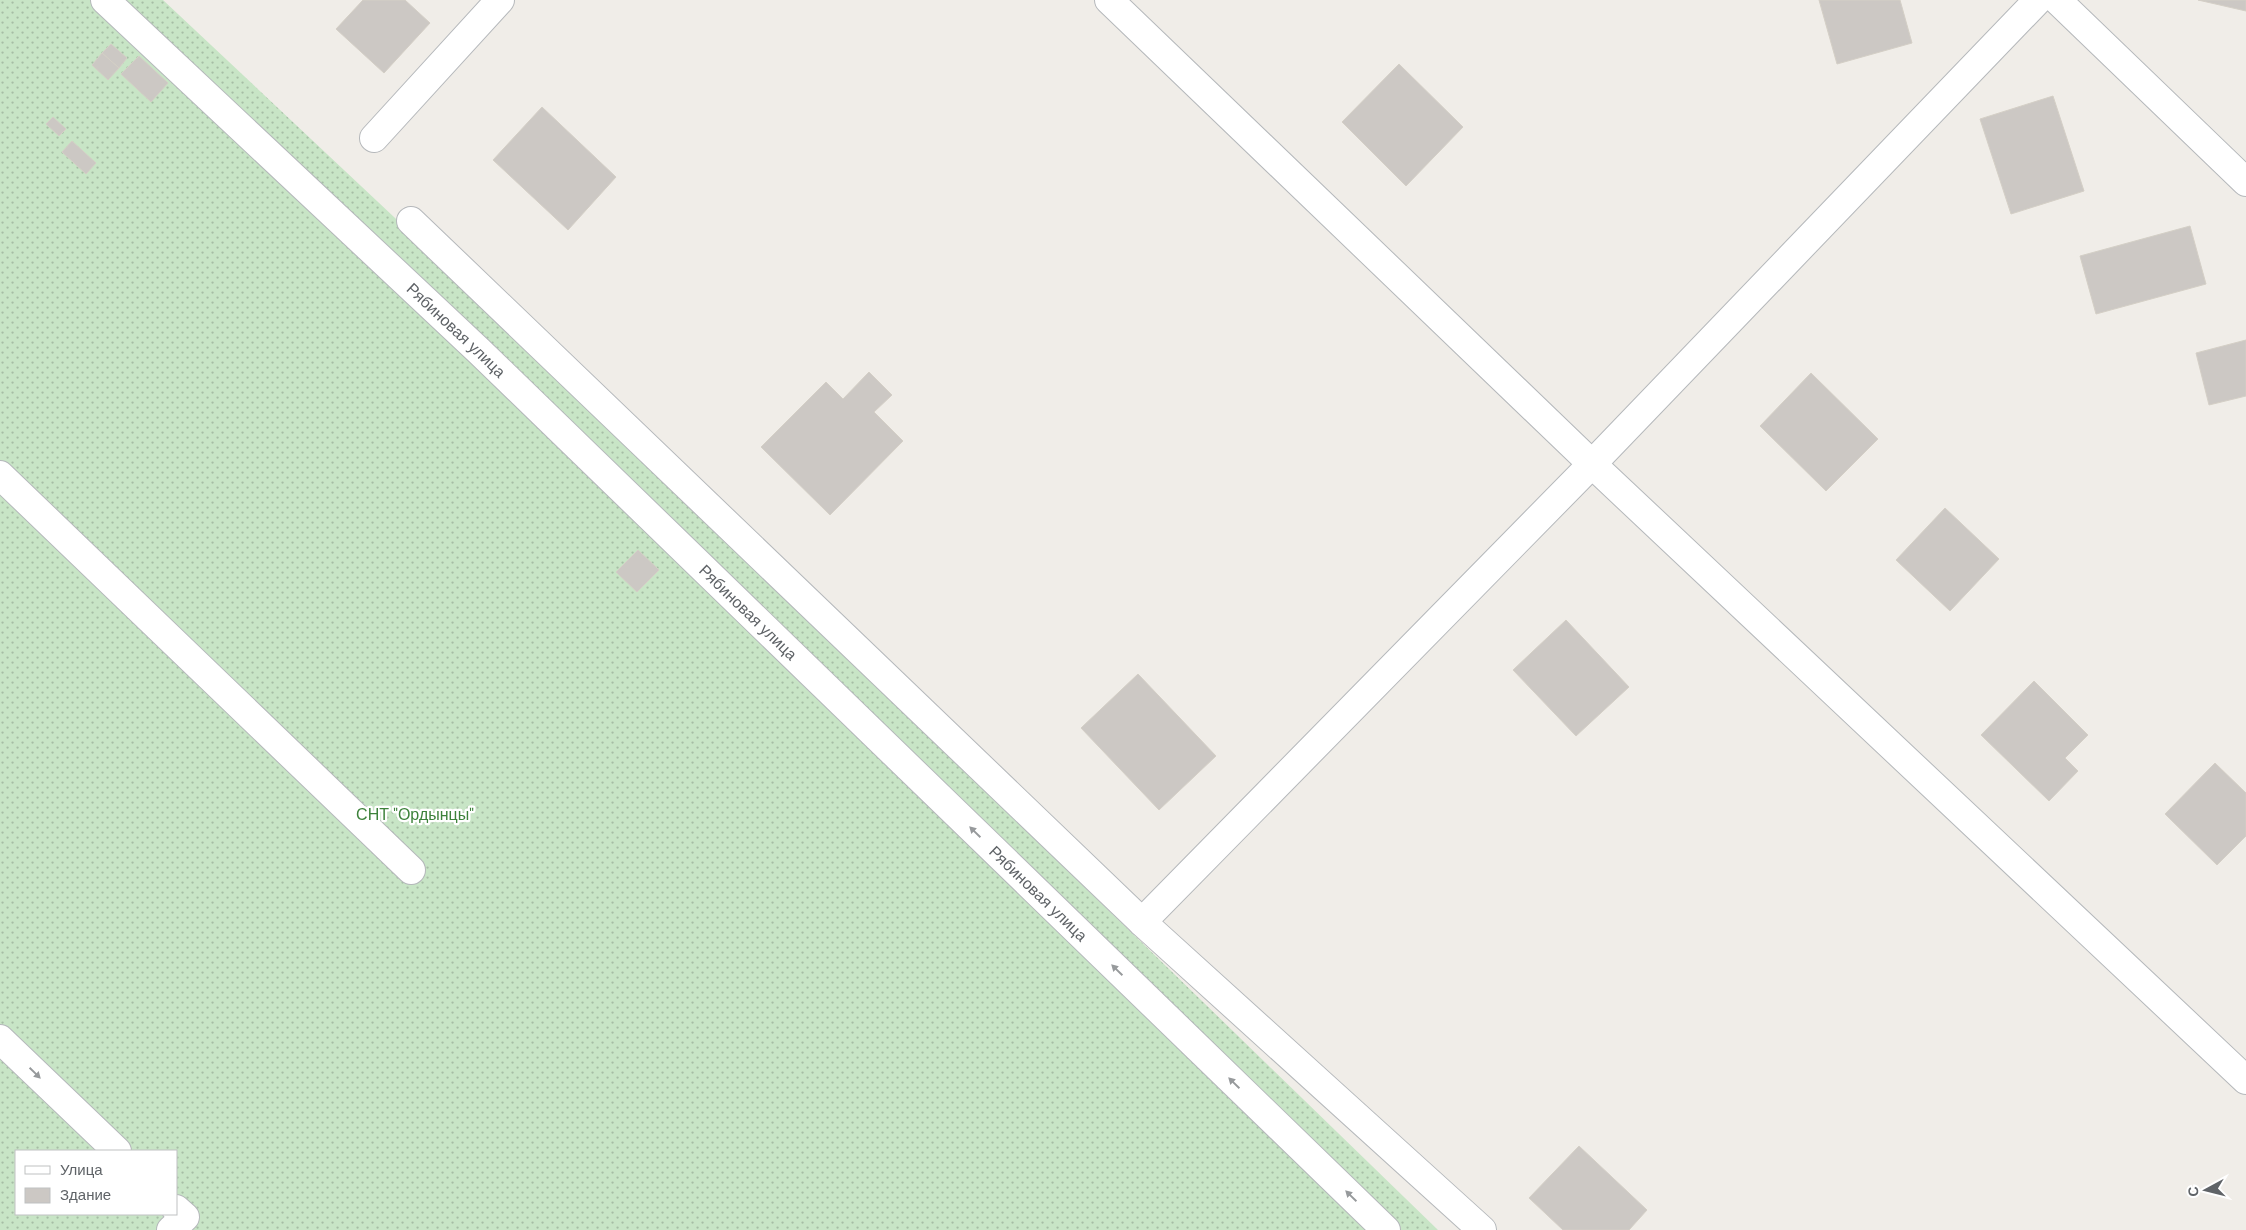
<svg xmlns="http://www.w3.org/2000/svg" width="2246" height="1230" viewBox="0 0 2246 1230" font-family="'DM Sans',sans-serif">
<defs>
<pattern id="garden-dots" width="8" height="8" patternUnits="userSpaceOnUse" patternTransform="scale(1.25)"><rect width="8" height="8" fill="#c8e5c6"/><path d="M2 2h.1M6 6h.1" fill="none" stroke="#a6bda5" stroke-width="1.8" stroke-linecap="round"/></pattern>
</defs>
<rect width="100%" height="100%" fill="#f0ede8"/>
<path fill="url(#garden-dots)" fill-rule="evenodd" d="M0,0H163L394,217L1438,1230H0ZM16,1151H176V1214H16Z"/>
<g fill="#ccc8c4" stroke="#d4cfc6">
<path d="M363,0H405L430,23L384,73L336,29Z"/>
<path d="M1819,0H1900L1912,43L1837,64Z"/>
<path d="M2198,0H2246V11Z"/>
<path d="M111,44L127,58L119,68L102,53Z"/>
<path d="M102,53L119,68L108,80L92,65Z"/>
<path d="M139,56L168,83L151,102L121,74Z"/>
<path d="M1399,64L1463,127L1406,186L1342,122Z"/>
<path d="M2053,96L2084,191L2011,214L1980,119Z"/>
<path d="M542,107L616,177L568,230L493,160Z"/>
<path d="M53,117L66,129L59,136L46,124Z"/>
<path d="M72,141L96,163L86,174L62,152Z"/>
<path d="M2190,226L2206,284L2096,314L2080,256Z"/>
<path d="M2246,340V396L2209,405L2196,353Z"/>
<path d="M869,372L892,395L874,412L903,441L830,515L761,447L826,382L843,399Z"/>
<path d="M1811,373L1878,439L1826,491L1760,426Z"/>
<path d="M1945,508L1999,559L1950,611L1896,560Z"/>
<path d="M638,550L659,570L637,592L616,572Z"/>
<path d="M1566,620L1629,687L1576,736L1513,670Z"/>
<path d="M1138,674L1216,756L1159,810L1081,728Z"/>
<path d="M2034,681L2088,735L2065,758L2078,771L2049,801L1981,735Z"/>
<path d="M2215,763L2246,793V836L2217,865L2165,814Z"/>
<path d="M1579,1146L1647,1210L1629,1230H1563L1529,1198Z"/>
</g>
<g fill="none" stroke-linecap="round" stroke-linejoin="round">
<g stroke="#b5b8bb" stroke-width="30">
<g id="minor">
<path id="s1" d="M105,0L479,351L1386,1230"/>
<path d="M1109,0L1592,464L2246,1080"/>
<path d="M2057,0L2246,182"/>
<path d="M374,138L500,0"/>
<path d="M411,221L1142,922L1482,1230"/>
<path d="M0,475L411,870"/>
<path d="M1142,922L1592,464L2038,0"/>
<path d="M0,1039L117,1151"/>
<path d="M171,1230L185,1217L176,1209"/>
</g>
</g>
<use href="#minor" stroke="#fff" stroke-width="28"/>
</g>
<defs><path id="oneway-solid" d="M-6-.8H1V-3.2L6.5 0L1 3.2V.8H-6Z" transform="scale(1.25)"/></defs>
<g fill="#979a9c">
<use href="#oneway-solid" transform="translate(975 832) rotate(-136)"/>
<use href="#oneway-solid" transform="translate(1117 970) rotate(-136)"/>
<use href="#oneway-solid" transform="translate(35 1073) rotate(44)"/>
<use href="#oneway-solid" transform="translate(1234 1083) rotate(-136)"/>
<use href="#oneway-solid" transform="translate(1351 1196) rotate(-136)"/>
</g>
<g text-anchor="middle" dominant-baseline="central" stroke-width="4.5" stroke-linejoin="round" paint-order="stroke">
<g font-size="16" fill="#5f6367" stroke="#fff">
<text stroke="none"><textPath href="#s1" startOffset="482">Рябиновая улица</textPath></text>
<text stroke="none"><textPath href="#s1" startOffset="888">Рябиновая улица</textPath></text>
<text stroke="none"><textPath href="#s1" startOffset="1292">Рябиновая улица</textPath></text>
</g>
<g font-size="16" fill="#3d823b" stroke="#fff">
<text x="415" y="814">СНТ "Ордынцы"</text>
</g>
</g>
<rect x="15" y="1150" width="162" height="65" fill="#ffffff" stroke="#bfc1c2"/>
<rect x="25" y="1166" width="25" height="8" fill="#ffffff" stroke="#bfc1c2"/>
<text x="60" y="1175" font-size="15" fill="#5f6367">Улица</text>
<rect x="25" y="1188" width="25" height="15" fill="#ccc8c4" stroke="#bfc1c2"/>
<text x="60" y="1200" font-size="15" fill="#5f6367">Здание</text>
<g transform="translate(2206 1190) rotate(263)" stroke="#ffffff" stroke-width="4" paint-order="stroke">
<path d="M0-4L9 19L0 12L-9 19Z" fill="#5f6367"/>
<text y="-8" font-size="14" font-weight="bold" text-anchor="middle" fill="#5f6367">С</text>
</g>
</svg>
